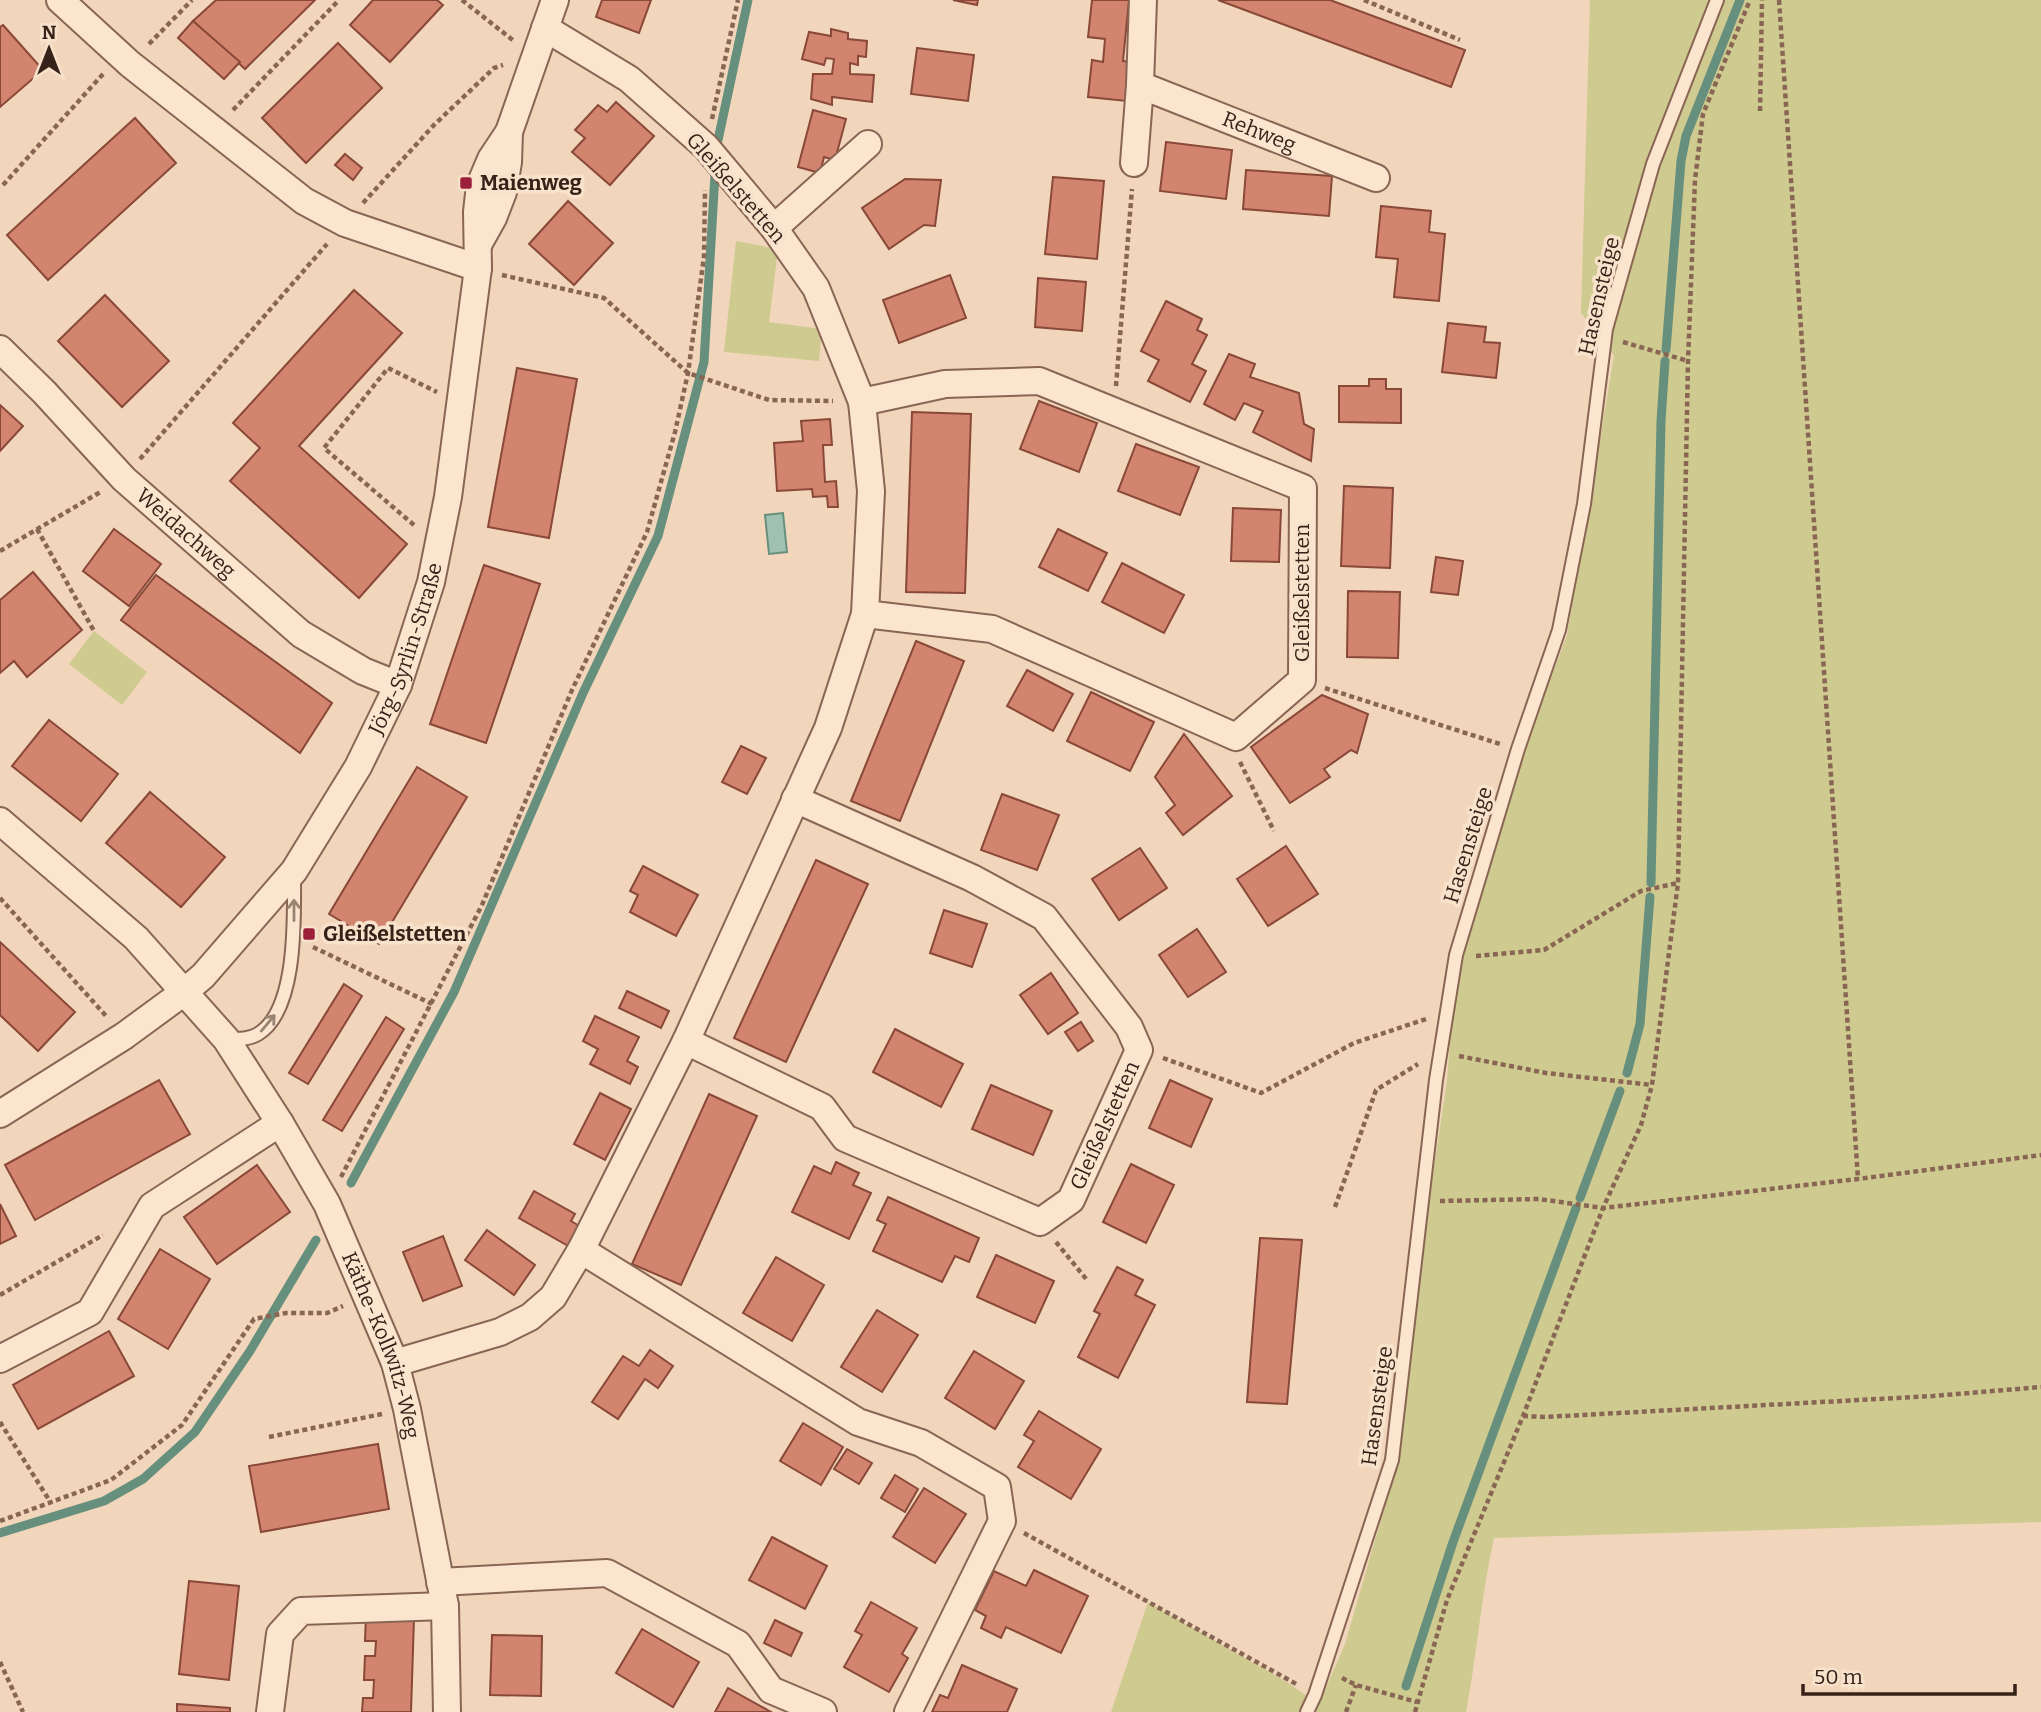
<svg xmlns="http://www.w3.org/2000/svg" width="2041" height="1712" viewBox="0 0 2041 1712" font-family="Bitter,serif">
<rect width="100%" height="100%" fill="#f1d6bb"/>
<g fill="#cfca8f">
<path d="M1590,0H2041V1522L1494,1538C1481,1596 1477,1654 1466,1712H1111L1148,1602L1285,1681L1319,1704L1345,1644L1398,1461L1429,1200L1447,1081L1452,1013L1467,931L1523,752L1567,635L1614,356L1581,313Z"/>
<path d="M736,241L778,249L769,322L822,329L819,361L724,352Z"/>
<path d="M94,631L147,672L122,705L69,664Z"/>
</g>
<path fill="#a0c1b1" stroke="#678f7d" stroke-width="2" d="M783,513L787,552L769,554L765,515Z"/>
<g fill="none" stroke-linecap="round" stroke-linejoin="round">
<g stroke="#678f7d" stroke-width="9">
<path d="M718,140L748,0"/>
<path d="M1666,350L1681,161L1686,136L1740,0"/>
<path d="M1651,883L1661,421L1665,361"/>
<path d="M1627,1073L1640,1024L1650,897"/>
<path d="M351,1183L454,992L583,693L658,536L704,362L715,174"/>
<path d="M1580,1198L1620,1091"/>
<path d="M0,1533L104,1501L143,1479L195,1432L250,1351L316,1240"/>
<path d="M1406,1686L1453,1542L1576,1208"/>
</g>
</g>
<g fill="#d2846e" stroke="#894838" stroke-width="2">
<path d="M216,0H315L245,69L193,21Z"/>
<path d="M373,0H437L443,5L390,62L350,25Z"/>
<path d="M602,0H651L639,33L596,17Z"/>
<path d="M953,0H978L977,5Z"/>
<path d="M1092,0H1129L1123,61L1132,62L1127,101L1088,97L1092,60L1103,62L1105,39L1088,37Z"/>
<path d="M1218,0H1330L1465,50L1451,87Z"/>
<path d="M193,21L240,62L224,79L178,38Z"/>
<path d="M3,25L43,70L0,107V27Z"/>
<path d="M831,29L848,33V39L867,41L866,57L858,56V65L850,63V74L874,75L872,102L832,97V105L811,99L813,74H832L834,59L826,58L824,65L802,59L809,32L831,36Z"/>
<path d="M338,43L382,88L306,163L262,118Z"/>
<path d="M917,48L974,55L968,101L911,94Z"/>
<path d="M616,102L654,136L610,185L572,152L585,138L575,130L598,105L607,112Z"/>
<path d="M813,110L846,119L835,160L824,157L820,173L798,167Z"/>
<path d="M135,118L176,163L48,280L7,235Z"/>
<path d="M1166,142L1232,150L1226,199L1160,191Z"/>
<path d="M345,154L362,168L353,180L335,165Z"/>
<path d="M1246,170L1332,176L1329,216L1243,209Z"/>
<path d="M1053,177L1104,181L1097,259L1045,254Z"/>
<path d="M905,179L941,180L935,226L924,225L889,249L862,208Z"/>
<path d="M568,201L613,243L574,285L529,244Z"/>
<path d="M1381,206L1431,211L1429,232L1445,234L1439,301L1394,297L1398,259L1376,257Z"/>
<path d="M950,275L966,318L899,343L883,300Z"/>
<path d="M1038,278L1086,282L1082,331L1035,327Z"/>
<path d="M354,290L402,333L299,446L407,544L359,598L230,481L260,448L233,423Z"/>
<path d="M105,295L169,361L122,407L58,341Z"/>
<path d="M1166,301L1202,319L1197,330L1207,335L1192,364L1206,371L1190,402L1148,381L1159,360L1141,351Z"/>
<path d="M1448,323L1486,327L1484,342L1500,343L1496,378L1442,372Z"/>
<path d="M1229,354L1255,364L1250,377L1299,393L1304,424L1314,429L1311,461L1253,432L1263,411L1244,403L1235,420L1204,404Z"/>
<path d="M517,368L577,379L549,538L488,527Z"/>
<path d="M1369,379H1386V389H1401V423L1339,422V386H1369Z"/>
<path d="M1039,401L1097,423L1079,472L1020,449Z"/>
<path d="M0,405L23,426L0,451Z"/>
<path d="M912,412L971,414L965,593L906,592Z"/>
<path d="M830,419L832,445H823L825,482L836,481L838,507H828L827,496L813,497L812,489L777,491L774,443L803,441L801,421Z"/>
<path d="M1136,444L1199,467L1180,515L1118,491Z"/>
<path d="M1344,486L1393,488L1390,568L1341,566Z"/>
<path d="M1233,508L1281,510L1279,562L1231,561Z"/>
<path d="M114,529L161,564L129,606L83,571Z"/>
<path d="M1058,529L1107,553L1088,591L1039,567Z"/>
<path d="M1436,557L1463,561L1458,595L1431,592Z"/>
<path d="M1122,563L1184,595L1164,633L1102,602Z"/>
<path d="M484,565L540,584L486,743L430,724Z"/>
<path d="M33,572L82,630L27,677L14,661L0,673V600Z"/>
<path d="M156,575L332,703L300,753L121,620Z"/>
<path d="M1348,591L1400,592L1398,658L1347,657Z"/>
<path d="M916,641L964,661L900,821L851,801Z"/>
<path d="M1027,670L1073,694L1053,731L1007,706Z"/>
<path d="M1091,692L1154,722L1130,771L1067,741Z"/>
<path d="M1322,695L1368,714L1357,753L1351,750L1324,769L1330,777L1290,803L1251,747Z"/>
<path d="M49,720L118,774L81,821L12,766Z"/>
<path d="M1184,734L1232,796L1183,835L1166,813L1175,805L1155,777Z"/>
<path d="M741,746L766,758L747,794L722,782Z"/>
<path d="M417,767L467,797L379,944L329,914Z"/>
<path d="M150,792L225,857L181,907L106,843Z"/>
<path d="M1002,794L1059,815L1037,870L981,850Z"/>
<path d="M1286,846L1318,894L1268,926L1237,879Z"/>
<path d="M1140,848L1167,888L1119,920L1092,879Z"/>
<path d="M816,860L868,884L786,1062L734,1038Z"/>
<path d="M643,866L698,895L676,936L630,912L638,895L630,891Z"/>
<path d="M944,910L987,924L972,967L930,953Z"/>
<path d="M1197,929L1226,972L1188,997L1159,955Z"/>
<path d="M0,942L75,1012L38,1051L0,1015Z"/>
<path d="M1051,973L1078,1013L1048,1034L1020,995Z"/>
<path d="M344,984L362,996L308,1084L289,1073Z"/>
<path d="M627,991L669,1011L661,1028L619,1008Z"/>
<path d="M595,1016L639,1037L627,1061L638,1067L630,1084L590,1064L598,1049L583,1041Z"/>
<path d="M386,1017L404,1029L342,1131L323,1120Z"/>
<path d="M1081,1022L1093,1041L1078,1051L1065,1032Z"/>
<path d="M895,1029L963,1064L941,1107L873,1072Z"/>
<path d="M159,1080L190,1134L35,1220L5,1165Z"/>
<path d="M1170,1080L1212,1099L1191,1147L1149,1128Z"/>
<path d="M991,1085L1052,1111L1033,1155L972,1129Z"/>
<path d="M600,1093L631,1109L605,1160L574,1144Z"/>
<path d="M709,1094L757,1116L681,1285L632,1264Z"/>
<path d="M836,1162L859,1173L853,1185L871,1193L849,1239L792,1212L814,1166L831,1174Z"/>
<path d="M1131,1164L1174,1185L1146,1243L1103,1222Z"/>
<path d="M257,1165L290,1212L217,1264L184,1217Z"/>
<path d="M534,1191L575,1214L571,1221L581,1227L570,1247L519,1218Z"/>
<path d="M888,1197L979,1238L969,1262L955,1256L942,1282L873,1251L886,1224L877,1220Z"/>
<path d="M0,1204L16,1236L0,1244Z"/>
<path d="M487,1230L535,1265L514,1295L465,1260Z"/>
<path d="M443,1236L462,1286L423,1301L403,1252Z"/>
<path d="M1260,1238L1302,1240L1287,1404L1247,1402Z"/>
<path d="M160,1249L210,1279L168,1349L118,1319Z"/>
<path d="M996,1255L1054,1281L1035,1323L977,1297Z"/>
<path d="M776,1257L824,1285L792,1341L743,1313Z"/>
<path d="M1117,1267L1143,1280L1135,1295L1155,1305L1118,1378L1078,1357L1100,1314L1094,1311Z"/>
<path d="M877,1310L918,1335L882,1392L841,1367Z"/>
<path d="M109,1331L134,1376L38,1429L13,1385Z"/>
<path d="M650,1350L673,1366L658,1388L645,1379L618,1419L592,1402L623,1356L639,1366Z"/>
<path d="M974,1351L1024,1381L995,1429L945,1398Z"/>
<path d="M1039,1411L1101,1449L1071,1499L1018,1467L1034,1441L1024,1435Z"/>
<path d="M803,1423L843,1447L821,1485L780,1461Z"/>
<path d="M378,1444L389,1509L261,1532L249,1466Z"/>
<path d="M847,1449L872,1463L859,1484L834,1469Z"/>
<path d="M895,1475L918,1489L905,1512L881,1498Z"/>
<path d="M924,1488L966,1514L935,1563L893,1537Z"/>
<path d="M772,1537L827,1566L805,1609L749,1580Z"/>
<path d="M1034,1570L1088,1596L1061,1653L1006,1627L1001,1638L981,1628L986,1616L975,1610L994,1571L1026,1586Z"/>
<path d="M189,1581L239,1586L229,1680L179,1674Z"/>
<path d="M871,1602L917,1628L902,1654L908,1658L889,1692L844,1667L862,1635L855,1631Z"/>
<path d="M366,1616L414,1618L411,1712H362L363,1698H373L374,1680H364L365,1656H375L376,1641H365Z"/>
<path d="M775,1620L802,1633L791,1656L764,1643Z"/>
<path d="M642,1629L699,1662L673,1707L616,1673Z"/>
<path d="M492,1635L542,1636L541,1696L490,1695Z"/>
<path d="M962,1665L1017,1689L1007,1712H932L940,1695L948,1698Z"/>
<path d="M728,1688L771,1712H715Z"/>
<path d="M177,1704L230,1708V1712H177Z"/>
</g>
<g fill="none" stroke-linecap="round" stroke-linejoin="round">
<g stroke="#896654" stroke-width="16">
<g id="lane">
<path d="M226,1039C237,1039 248,1040 258,1034C298,1010 294,915 294,874"/>
<path d="M1307,1712L1315,1695L1392,1460L1436,1080L1456,955L1518,749L1559,630L1584,504L1606,329L1653,164L1717,0"/>
</g>
</g>
<g stroke="#896654" stroke-width="30">
<g id="street">
<path d="M60,0L130,64L304,201L345,223L478,268"/>
<path id="s1" d="M1140,85L1376,178"/>
<path d="M1134,163L1140,85L1143,0"/>
<path d="M774,228L868,144"/>
<path d="M479,243L493,218L503,192L508,162L509,132L555,0"/>
<path id="s2" d="M0,349L44,392L124,479L301,634L363,671L398,685"/>
<path d="M862,402L945,384L1039,381L1303,488L1302,680L1236,737L992,629L865,614"/>
<path id="s3" d="M0,821L136,938L226,1039L280,1123L327,1204L395,1363L407,1409L445,1606L447,1712"/>
<path id="s4" d="M686,1041L822,1107L845,1138L1040,1222L1071,1200L1139,1050L1129,1027L1044,917L972,878L795,799"/>
<path id="s5" d="M0,1114L124,1036L184,992L203,976L294,871L358,767L398,685L431,582L448,497L478,268L477,212L480,185L491,159L509,132"/>
<path d="M581,1250L858,1422L921,1443L997,1487L1002,1521L908,1712"/>
<path d="M0,1359L90,1312L152,1206L280,1123"/>
<path d="M395,1363L500,1332L530,1317L553,1297L581,1250L686,1041L828,728L865,614L871,491L862,402L816,288L774,228L706,147L629,79L545,28"/>
<path d="M440,1582L607,1573L738,1644L771,1690L823,1712"/>
<path d="M270,1712L280,1634L301,1611L445,1606"/>
</g>
</g>
<g stroke="#896654" stroke-width="4.5" stroke-dasharray="5 3.5" stroke-linecap="butt">
<path d="M462,0L514,41"/>
<path d="M1364,0L1460,40"/>
<path d="M1779,0L1858,1179"/>
<path d="M149,44L192,0"/>
<path d="M233,110L339,0"/>
<path d="M1760,111L1762,0"/>
<path d="M712,119L738,0"/>
<path d="M3,185L103,74"/>
<path d="M363,203L434,125L494,68L503,65"/>
<path d="M502,275L604,298L688,373L769,400L833,401"/>
<path d="M1623,342L1688,361"/>
<path d="M1116,386L1132,189"/>
<path d="M140,459L327,244"/>
<path d="M414,525L324,448L388,368L437,392"/>
<path d="M37,529L94,631"/>
<path d="M0,551L102,491"/>
<path d="M1325,688L1500,744"/>
<path d="M1240,762L1274,831"/>
<path d="M0,898L107,1017"/>
<path d="M313,947L432,1004"/>
<path d="M1476,956L1544,950L1641,891L1678,883"/>
<path d="M1459,1056L1546,1073L1652,1085"/>
<path d="M1163,1058L1261,1093L1354,1043L1426,1019"/>
<path d="M341,1177L482,905L572,690L647,532L675,432L688,373L704,257L705,190"/>
<path d="M1440,1201L1539,1199L1603,1208L1858,1179L2041,1155"/>
<path d="M1335,1207L1376,1090L1418,1064"/>
<path d="M1056,1242L1087,1280"/>
<path d="M0,1295L103,1235"/>
<path d="M1523,1416L1545,1417L1933,1396L2041,1387"/>
<path d="M0,1422L51,1503"/>
<path d="M269,1437L382,1414"/>
<path d="M0,1521L111,1480L182,1425L254,1319L286,1313H327L343,1306"/>
<path d="M1024,1533L1298,1685"/>
<path d="M0,1662L23,1712"/>
<path d="M1342,1678L1356,1685L1417,1702"/>
<path d="M1346,1712L1356,1685"/>
<path d="M1415,1712L1447,1600L1523,1416L1603,1208L1641,1125L1652,1085L1678,883L1688,361L1695,180L1703,114L1750,0"/>
</g>
<use href="#lane" stroke="#fbe5ce" stroke-width="12"/>
<use href="#street" stroke="#fbe5ce" stroke-width="26"/>
</g>
<defs><path id="oneway-shaft" d="M-6 0H5M1.5-3L5.5 0L1.5 3" fill="none" stroke-width="1.6" stroke-linecap="round" stroke-linejoin="round" transform="scale(1.75)"/></defs>
<g stroke="#998474">
<use href="#oneway-shaft" transform="translate(294 910) rotate(-90)"/>
<use href="#oneway-shaft" transform="translate(268 1023) rotate(-50)"/>
</g>
<g fill="#9c2039" stroke="#f8e2cb" stroke-width="2.5">
<rect x="459" y="176" width="14" height="14" rx="3.5"/>
<rect x="302" y="927" width="14" height="14" rx="3.5"/>
</g>
<g text-anchor="middle" dominant-baseline="central" stroke-width="7" stroke-linejoin="round" paint-order="stroke">
<g font-size="21" fill="#37221a" stroke="#f8e2cb">
<text stroke="none"><textPath href="#s1" startOffset="128">Rehweg</textPath></text>
<text transform="translate(736 188) rotate(49)">Gleißelstetten</text>
<text transform="translate(1599 296) rotate(-77)">Hasensteige</text>
<text stroke="none"><textPath href="#s2" startOffset="262">Weidachweg</textPath></text>
<text transform="translate(1302 593) rotate(-90)">Gleißelstetten</text>
<text stroke="none"><textPath href="#s5" startOffset="635">Jörg-Syrlin-Straße</textPath></text>
<text transform="translate(1468 845) rotate(-73)">Hasensteige</text>
<text stroke="none"><textPath href="#s4" startOffset="522">Gleißelstetten</textPath></text>
<text stroke="none"><textPath href="#s3" startOffset="660">Käthe-Kollwitz-Weg</textPath></text>
<text transform="translate(1377 1406) rotate(-82)">Hasensteige</text>
</g>
<g font-size="21" font-weight="bold" fill="#37221a" stroke="#f8e2cb" text-anchor="start">
<text x="480" y="183">Maienweg</text>
<text x="323" y="934">Gleißelstetten</text>
</g>
</g>
<g transform="translate(49 49)" stroke="#f8e2cb" stroke-width="5" paint-order="stroke">
<path d="M0-5L12 26L0 18L-12 26Z" fill="#37221a"/>
<text y="-10" font-size="19" font-weight="bold" text-anchor="middle" fill="#37221a">N</text>
</g>
<path d="M1803 1684v10h212v-10" fill="none" stroke="#37221a" stroke-width="3.5"/>
<text x="1814" y="1684" font-size="21" fill="#37221a" stroke="#f8e2cb" stroke-width="5" paint-order="stroke">50 m</text>
</svg>
